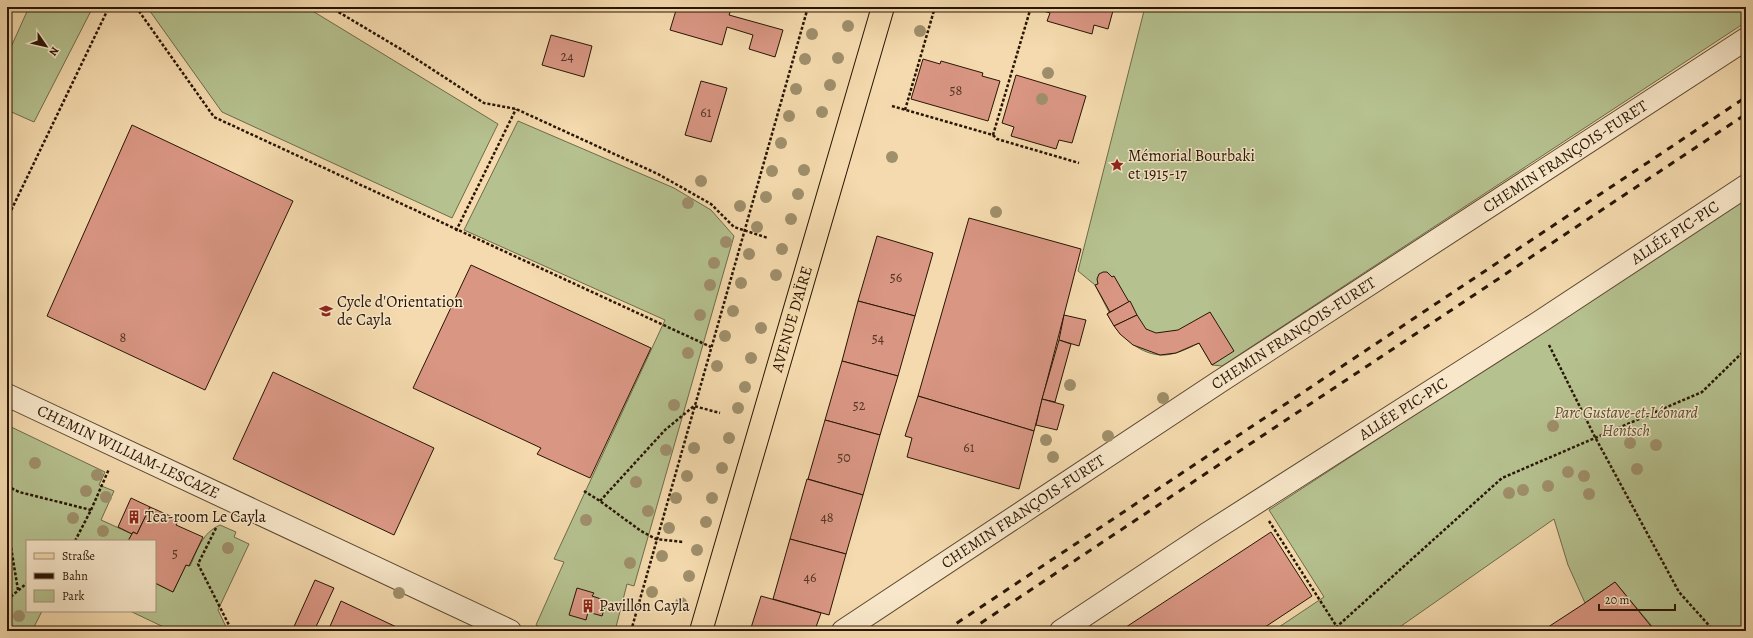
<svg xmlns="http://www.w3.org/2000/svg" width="1753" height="638" viewBox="0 0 1753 638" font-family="Alegreya,serif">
<rect width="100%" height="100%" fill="#f4daae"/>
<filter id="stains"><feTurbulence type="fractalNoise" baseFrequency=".005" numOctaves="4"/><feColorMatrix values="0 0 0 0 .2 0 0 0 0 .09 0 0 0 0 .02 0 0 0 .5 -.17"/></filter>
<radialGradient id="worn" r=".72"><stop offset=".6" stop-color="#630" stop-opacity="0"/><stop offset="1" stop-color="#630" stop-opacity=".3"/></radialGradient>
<g fill="#b5c18f" stroke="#6e6b49">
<path d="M29,7H93L34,122L7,110V56Z"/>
<path d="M147,7H306L498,124L452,218L222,112Z"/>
<path d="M1145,7H1746V22L1222,366L1212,365L1199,343C1187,349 1173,356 1160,355C1136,353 1118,333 1107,314L1109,312L1095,285L1078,271Z"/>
<path d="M518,121L674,188L711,210L734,236L634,586L627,584L615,631H549L536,625L564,562L554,559L665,320L464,230Z"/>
<path d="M1746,199V631H1656L1615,582L1585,603L1568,565L1554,519L1394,631H1273L1324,597L1269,510Z"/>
<path d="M7,425L105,472L99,485L114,491L101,520L132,534L128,541H27V611H42L32,631H7Z"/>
<path d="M220,525L236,532L234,537L249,544L218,610L228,631H172L130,611H155V583L173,592L186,565L190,566C198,549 202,533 220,525Z"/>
</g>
<g fill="#d99683" stroke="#281503">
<path d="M677,7H732L729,15L783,30L775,57L749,49L753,35L727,27L722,45L670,30Z"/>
<path d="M1038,7H1114L1108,29L1094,25L1092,34L1047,21L1050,13L1037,9Z"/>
<path d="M551,35L592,46L584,77L542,65Z"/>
<path d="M923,59L940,64L941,61L983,73L982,76L1000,81L988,121L911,99Z"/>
<path d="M1016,75L1086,96L1072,143L1059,140L1056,149L1011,136L1014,127L1002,123Z"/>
<path d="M701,81L727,88L711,142L685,135Z"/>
<path d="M132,125L293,201L205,390L47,316Z"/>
<path d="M969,218L1081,249L1034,431L918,396Z"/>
<path d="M877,236L933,253L915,316L858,301Z"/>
<path d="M471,265L651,348L590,478L537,454L541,448L413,388Z"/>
<path d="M1103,272H1107L1112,277L1114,276L1129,302L1110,312L1095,285L1098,284L1097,279L1099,274Z"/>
<path d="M858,301L915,316L898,376L842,361Z"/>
<path d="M1130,301L1137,315L1114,326L1107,314Z"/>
<path d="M1210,312L1234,351L1212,365L1199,343L1176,353L1160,355L1133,345L1120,334L1114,326L1137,315L1146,329L1156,333L1178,330Z"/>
<path d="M1064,315L1086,320L1079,346L1059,340Z"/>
<path d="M1059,340L1071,344L1055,402L1042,399Z"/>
<path d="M842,361L898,376L880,435L825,420Z"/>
<path d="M273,372L434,448L394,535L233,459Z"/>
<path d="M918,396L1034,431L1019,489L907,457L912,438L905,436Z"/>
<path d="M1042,399L1064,405L1057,430L1036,425Z"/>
<path d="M825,420L880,435L863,495L808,479Z"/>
<path d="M807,479L863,495L846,554L790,539Z"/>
<path d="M131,498L150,507L137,534L133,532L132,534L118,527Z"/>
<path d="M150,507L179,520L176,525L203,537L189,566L186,565L173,592L155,583V541H128L133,532L137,534Z"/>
<path d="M1271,532L1312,596L1259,631H1120Z"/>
<path d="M790,539L846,554L829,615L773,599Z"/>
<path d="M315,580L334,588L314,631H292Z"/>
<path d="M1615,582L1655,631H1542L1585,603Z"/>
<path d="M577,588L594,593L592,596L607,601L602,616L588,612L586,620L569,615Z"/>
<path d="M761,596L821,613L816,627L810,631H750Z"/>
<path d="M341,601L405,631H328Z"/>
</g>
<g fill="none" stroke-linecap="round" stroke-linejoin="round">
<g stroke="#5b462e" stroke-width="24">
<g id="minor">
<path id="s1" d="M7,395L510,631"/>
<path id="s2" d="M843,631L1219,382L1746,39"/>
<path id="s3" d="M1061,631L1207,534L1538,323L1746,186"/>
</g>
</g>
<g stroke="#281503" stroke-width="24">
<g id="major">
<path id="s4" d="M701,631L883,7"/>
</g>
</g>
<g stroke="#281503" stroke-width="2.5" stroke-dasharray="3 2" stroke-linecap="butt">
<path d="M136,7L214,117L711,347"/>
<path d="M330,7L404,51L484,103L516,109L658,174L711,204L734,227L768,238"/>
<path d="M892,106L993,135L1031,7"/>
<path d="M905,110L935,7"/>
<path d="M993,135L997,139L1079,163"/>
<path d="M7,219L109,7"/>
<path d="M456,231L516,109"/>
<path d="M1549,345L1595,437L1679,592L1714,631"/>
<path d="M7,486L19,492L91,510"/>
<path d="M584,491L600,501L641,531L656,539L683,542"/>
<path d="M600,501L665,430L694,406L720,413"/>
<path d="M1269,521L1337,627"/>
<path d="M7,523L18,590"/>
<path d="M216,528L198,564L232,631"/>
<path d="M75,541L91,510L109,469"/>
<path d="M7,600L27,583"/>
<path d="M631,631L808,7"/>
<path d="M1332,631L1502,478L1702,392L1746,349"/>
</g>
<use href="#minor" stroke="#f8e7ca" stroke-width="22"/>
<use href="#major" stroke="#f4daae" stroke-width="22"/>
<g stroke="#281503" stroke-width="3" stroke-dasharray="7 7" stroke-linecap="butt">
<path d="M945,631L1746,97"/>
<path d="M969,631L1746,114"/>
</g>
</g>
<g fill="#9f8f6b">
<circle cx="848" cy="26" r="6"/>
<circle cx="920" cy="31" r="6"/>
<circle cx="812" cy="34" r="6"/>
<circle cx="838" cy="58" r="6"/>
<circle cx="805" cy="59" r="6"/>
<circle cx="1048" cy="73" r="6"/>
<circle cx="830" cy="85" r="6"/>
<circle cx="796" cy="89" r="6"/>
<circle cx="1042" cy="99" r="6"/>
<circle cx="822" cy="112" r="6"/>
<circle cx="789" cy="116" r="6"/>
<circle cx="781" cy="143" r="6"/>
<circle cx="892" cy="157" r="6"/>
<circle cx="804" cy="170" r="6"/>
<circle cx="772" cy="171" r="6"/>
<circle cx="701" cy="181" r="6"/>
<circle cx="798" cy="194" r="6"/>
<circle cx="766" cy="197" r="6"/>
<circle cx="688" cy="203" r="6"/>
<circle cx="740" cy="206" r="6"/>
<circle cx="996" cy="212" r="6"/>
<circle cx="791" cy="219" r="6"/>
<circle cx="757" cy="227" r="6"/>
<circle cx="726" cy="242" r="6"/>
<circle cx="782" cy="249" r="6"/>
<circle cx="749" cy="254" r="6"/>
<circle cx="714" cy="263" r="6"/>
<circle cx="776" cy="275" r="6"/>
<circle cx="741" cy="283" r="6"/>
<circle cx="710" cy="285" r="6"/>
<circle cx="733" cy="311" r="6"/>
<circle cx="700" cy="315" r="6"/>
<circle cx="761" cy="328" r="6"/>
<circle cx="725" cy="336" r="6"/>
<circle cx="688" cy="353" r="6"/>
<circle cx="751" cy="358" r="6"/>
<circle cx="717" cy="366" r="6"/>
<circle cx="1070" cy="385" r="6"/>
<circle cx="745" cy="387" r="6"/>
<circle cx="1163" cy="398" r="6"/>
<circle cx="674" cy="405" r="6"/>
<circle cx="738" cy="408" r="6"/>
<circle cx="1553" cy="426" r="6"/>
<circle cx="1108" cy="436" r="6"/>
<circle cx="729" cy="438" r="6"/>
<circle cx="1046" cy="440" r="6"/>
<circle cx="1630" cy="443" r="6"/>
<circle cx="1656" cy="445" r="6"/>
<circle cx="694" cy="448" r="6"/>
<circle cx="666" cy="450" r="6"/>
<circle cx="1053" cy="457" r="6"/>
<circle cx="35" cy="463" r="6"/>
<circle cx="722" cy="468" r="6"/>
<circle cx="1637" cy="469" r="6"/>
<circle cx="1568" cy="472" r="6"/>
<circle cx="97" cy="475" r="6"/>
<circle cx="687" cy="476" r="6"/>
<circle cx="1584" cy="476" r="6"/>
<circle cx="636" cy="482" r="6"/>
<circle cx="1548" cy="486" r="6"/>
<circle cx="1523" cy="490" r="6"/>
<circle cx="86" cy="491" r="6"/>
<circle cx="1509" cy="493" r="6"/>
<circle cx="1589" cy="494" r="6"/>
<circle cx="106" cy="497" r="6"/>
<circle cx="676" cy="498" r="6"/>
<circle cx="712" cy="498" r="6"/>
<circle cx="648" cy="511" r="6"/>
<circle cx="73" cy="518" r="6"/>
<circle cx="586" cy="520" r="6"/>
<circle cx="706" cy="522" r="6"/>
<circle cx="669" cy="528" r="6"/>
<circle cx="103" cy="531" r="6"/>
<circle cx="228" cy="548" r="6"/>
<circle cx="697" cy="550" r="6"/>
<circle cx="662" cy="556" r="6"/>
<circle cx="630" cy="563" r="6"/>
<circle cx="689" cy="576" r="6"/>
<circle cx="652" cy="592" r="6"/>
<circle cx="399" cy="593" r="6"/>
<circle cx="681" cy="603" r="6"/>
<circle cx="19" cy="616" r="6"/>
</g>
<defs>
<g id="sight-bare" transform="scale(1.08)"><path d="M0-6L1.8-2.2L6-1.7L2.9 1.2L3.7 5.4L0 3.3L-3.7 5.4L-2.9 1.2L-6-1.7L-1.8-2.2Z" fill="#8f2418" stroke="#f8e7ca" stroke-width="2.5" paint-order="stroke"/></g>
<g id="school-bare" transform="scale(1.08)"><path d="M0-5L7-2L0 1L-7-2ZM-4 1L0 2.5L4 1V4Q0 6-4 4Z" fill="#8f2418" stroke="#f8e7ca" stroke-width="2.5" paint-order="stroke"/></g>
<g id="building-bare" transform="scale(1.08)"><path d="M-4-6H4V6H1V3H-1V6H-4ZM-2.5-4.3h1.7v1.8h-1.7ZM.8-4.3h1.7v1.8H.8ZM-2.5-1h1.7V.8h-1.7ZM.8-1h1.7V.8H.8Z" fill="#8f2418" stroke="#f8e7ca" stroke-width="2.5" paint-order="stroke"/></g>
</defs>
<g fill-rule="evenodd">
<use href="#sight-bare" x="1117" y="165"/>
<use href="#school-bare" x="326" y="311"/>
<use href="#building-bare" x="134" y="517"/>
<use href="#building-bare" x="588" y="606"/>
</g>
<g text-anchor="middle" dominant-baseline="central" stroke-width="3" stroke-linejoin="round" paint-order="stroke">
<g font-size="14" fill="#543523">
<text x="567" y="56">24</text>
<text x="956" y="90">58</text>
<text x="706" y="112">61</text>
<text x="896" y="277">56</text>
<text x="123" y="337">8</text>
<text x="878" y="338">54</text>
<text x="859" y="405">52</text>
<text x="969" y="447">61</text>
<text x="844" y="457">50</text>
<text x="827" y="517">48</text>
<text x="175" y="553">5</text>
<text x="810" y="577">46</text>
</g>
<g font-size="16" fill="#281503" stroke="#f8e7ca" text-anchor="start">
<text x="1128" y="156">Mémorial Bourbaki<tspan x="1128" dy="18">et 1915-17</tspan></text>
<text x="337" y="302">Cycle d'Orientation<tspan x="337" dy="18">de Cayla</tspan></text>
<text x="145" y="517">Tea-room Le Cayla</text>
<text x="599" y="606">Pavillon Cayla</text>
</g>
<g font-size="16" fill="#281503" stroke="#f8e7ca">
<text stroke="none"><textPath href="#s2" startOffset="864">CHEMIN FRANÇOIS-FURET</textPath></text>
<text stroke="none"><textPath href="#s3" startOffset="732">ALLÉE PIC-PIC</textPath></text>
<text stroke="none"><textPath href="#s4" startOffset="325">AVENUE D'AÏRE</textPath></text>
<text stroke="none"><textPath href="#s2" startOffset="540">CHEMIN FRANÇOIS-FURET</textPath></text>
<text stroke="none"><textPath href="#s3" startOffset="408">ALLÉE PIC-PIC</textPath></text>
<text stroke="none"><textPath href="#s1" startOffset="134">CHEMIN WILLIAM-LESCAZE</textPath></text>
<text stroke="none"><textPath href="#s2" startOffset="216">CHEMIN FRANÇOIS-FURET</textPath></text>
</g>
<g font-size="16" font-style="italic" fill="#595134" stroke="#f8e7ca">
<text x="1626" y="413">Parc Gustave-et-Léonard<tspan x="1626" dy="18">Hentsch</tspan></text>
</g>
</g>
<rect width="1753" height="638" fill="none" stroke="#f4daae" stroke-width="24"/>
<rect x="8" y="8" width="1737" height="622" fill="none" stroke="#281503" stroke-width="2"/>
<rect x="12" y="12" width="1729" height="614" fill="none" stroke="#281503"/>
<rect x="26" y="540" width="130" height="72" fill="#f8e7ca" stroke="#a5937a"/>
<rect x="34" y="553" width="20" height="6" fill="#f4daae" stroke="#a5937a"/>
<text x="62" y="560" font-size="12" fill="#281503">Straße</text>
<rect x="34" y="573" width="20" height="6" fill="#281503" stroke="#a5937a"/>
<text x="62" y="580" font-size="12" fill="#281503">Bahn</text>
<rect x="34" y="590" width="20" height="12" fill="#b5c18f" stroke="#a5937a"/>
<text x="62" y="600" font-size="12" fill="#281503">Park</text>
<g transform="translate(46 46) rotate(124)" stroke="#f8e7ca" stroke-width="3" paint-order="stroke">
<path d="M0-3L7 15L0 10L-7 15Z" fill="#281503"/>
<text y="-6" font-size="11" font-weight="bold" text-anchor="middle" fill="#281503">N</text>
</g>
<path d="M1599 604v6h76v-6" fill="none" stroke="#281503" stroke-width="2"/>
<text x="1605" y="604" font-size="12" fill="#281503" stroke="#f8e7ca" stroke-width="3" paint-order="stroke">20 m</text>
<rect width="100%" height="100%" filter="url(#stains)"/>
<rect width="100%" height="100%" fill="url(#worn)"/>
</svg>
